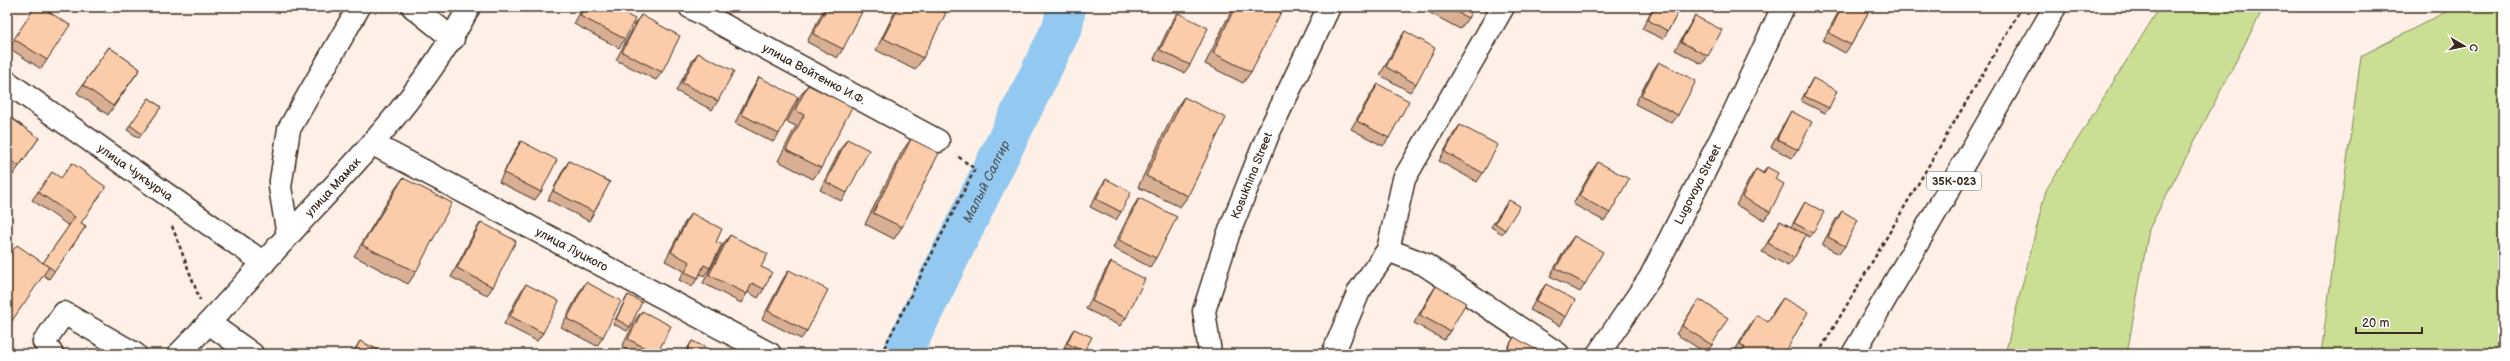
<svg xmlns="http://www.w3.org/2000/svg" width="2510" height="361" viewBox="0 0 2510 361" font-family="'Balsamiq Sans',sans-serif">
<rect width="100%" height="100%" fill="#fef0e6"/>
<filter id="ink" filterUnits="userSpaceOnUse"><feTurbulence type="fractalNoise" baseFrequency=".025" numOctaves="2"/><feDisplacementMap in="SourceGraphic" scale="8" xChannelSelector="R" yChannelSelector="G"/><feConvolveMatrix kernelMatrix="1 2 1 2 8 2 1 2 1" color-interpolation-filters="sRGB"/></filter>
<g filter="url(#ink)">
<g fill="#cadf94" stroke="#828459">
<path d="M2160,7H2264L2149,229L2127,354H2005L2046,190Z"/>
<path d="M2455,7H2503V354H2321L2361,56Z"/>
</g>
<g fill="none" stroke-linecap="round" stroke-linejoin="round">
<path stroke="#93c9f1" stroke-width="40" id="s1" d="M902,354L1063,26L1066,7"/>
<g stroke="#3b2a1e" stroke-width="25">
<g id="minor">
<path d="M413,7L453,39"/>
<path id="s2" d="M690,7L938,141"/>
<path id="s3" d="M7,82L264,263"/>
<path id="s4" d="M373,144L770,354"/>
<path d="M288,236L280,187L289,129L359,7"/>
<path d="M1388,250L1404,179L1503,7"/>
<path d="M209,323L252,354"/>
<path id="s5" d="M1210,353L1204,311L1228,235L1269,132L1329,7"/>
<path d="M52,354L44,342L64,313L135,354"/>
<path id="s6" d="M179,354C219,313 257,270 296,227C360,158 425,91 469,7"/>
<path d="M1333,354L1359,291L1388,250L1424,264L1558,354"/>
<path id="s7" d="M1598,354L1650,278L1731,119L1783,7"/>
</g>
</g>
<g stroke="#3b2a1e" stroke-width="25">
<path id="major" d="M1853,354L2055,7"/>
</g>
<g stroke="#3b2a1e" stroke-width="2.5" stroke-dasharray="4 3" stroke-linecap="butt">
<path d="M172,226L200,300"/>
<path d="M881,354L975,169L956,155"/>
<path d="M1818,354L2022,7"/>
</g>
<use href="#minor" stroke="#fff" stroke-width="22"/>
<use href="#major" stroke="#fff" stroke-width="22"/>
</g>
<g fill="#d8af92" stroke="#3b2a1e">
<path d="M35,7L47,60L41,69L9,48Z"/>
<path d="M583,7H612L625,39L619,48L574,24Z"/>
<path d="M825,7H856L843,49L837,58L807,42Z"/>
<path d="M897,7H934L923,58L915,70L876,50Z"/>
<path d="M1233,7H1276L1251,72L1243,83L1205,64Z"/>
<path d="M1419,7H1474L1468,18L1460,29Z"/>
<path d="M1653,7H1681L1668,31L1663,39L1642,29Z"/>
<path d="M1841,7H1871L1851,45L1845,53L1823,41Z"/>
<path d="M1178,13L1190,65L1184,73L1154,59L1172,21Z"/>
<path d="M641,15L662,72L656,80L616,60L635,24Z"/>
<path d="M1695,16L1708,56L1702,64L1675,50L1690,24Z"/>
<path d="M1405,31L1416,84L1410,92L1380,75L1399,40Z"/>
<path d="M109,47L140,69L108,115L77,93Z"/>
<path d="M698,53L718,101L712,110L676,91L692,61Z"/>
<path d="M1659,62L1678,115L1672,123L1635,104L1653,70Z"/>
<path d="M759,77L779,134L773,142L735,123L754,85Z"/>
<path d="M1813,78L1829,108L1825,113L1801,101L1810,83Z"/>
<path d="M1378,84L1389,138L1383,146L1351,129L1372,92Z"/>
<path d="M808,85L821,168L813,179L778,161L796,126L787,122L800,96Z"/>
<path d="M1184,97L1188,196L1180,207L1138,187L1176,108Z"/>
<path d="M149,98L161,107L139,138L127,130Z"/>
<path d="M1791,111L1798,150L1792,158L1771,147Z"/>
<path d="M7,115L39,138L13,175L7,170Z"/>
<path d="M1460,125L1483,173L1477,182L1439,161L1454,133Z"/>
<path d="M847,139V193L841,201L820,190L841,148Z"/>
<path d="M911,139L902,227L894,239L865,224L903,150Z"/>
<path d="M521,141L541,192L535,200L499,182L515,150Z"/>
<path d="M569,161L594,212L589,221L548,200L563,170Z"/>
<path d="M1598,162L1610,213L1604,221L1573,204L1592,170Z"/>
<path d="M1767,167L1775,179L1770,212L1764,220L1736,205L1750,178L1756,169L1763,173Z"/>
<path d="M52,172L81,223L86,226L49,279L43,275V263L69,226L32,200Z"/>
<path d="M403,178L416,272L408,284L354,256L395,189Z"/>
<path d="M1106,179L1121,212L1116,220L1090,207L1100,188Z"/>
<path d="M1139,198L1156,258L1150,267L1113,248L1133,207Z"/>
<path d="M1805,202L1813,233L1810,237L1806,235L1794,258L1788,266L1762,252L1775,229L1780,221L1791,227L1802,207Z"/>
<path d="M1506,204L1505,230L1502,234L1491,227Z"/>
<path d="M1842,211L1845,246L1839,254L1822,245L1836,219Z"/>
<path d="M691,213L716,242L710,268L704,276L700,274L692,287L679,280L684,271L665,261L685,222Z"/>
<path d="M481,222L493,287L487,295L451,277L475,231Z"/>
<path d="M730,235L761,267L764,289L758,298L748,292L741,303L703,283L724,243Z"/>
<path d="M1574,236L1585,284L1580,292L1550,276L1568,244Z"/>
<path d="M1111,262L1126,318L1120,326L1086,309L1105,271Z"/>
<path d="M789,270L807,331L801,339L762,319L783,279Z"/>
<path d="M586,282L603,337L597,346L561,327L580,291Z"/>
<path d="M526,284L543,333L537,341L504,324L520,293Z"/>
<path d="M1546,284L1566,317L1560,326L1530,310L1540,292Z"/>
<path d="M1436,286L1450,331L1444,340L1414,323L1430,295Z"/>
<path d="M628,295L630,327L627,331L613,324L625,300Z"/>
<path d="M1783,298L1786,351L1791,354H1733L1749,326L1757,315L1768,321L1775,309Z"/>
<path d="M1699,299L1712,345L1706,353L1676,334Z"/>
<path d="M642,311L657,354H635L622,347L636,319Z"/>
<path d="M1074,329L1084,352L1083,354H1076L1064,348L1071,333Z"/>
<path d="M1514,337L1539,354H1504Z"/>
<path d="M360,341L386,354H352Z"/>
<path d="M692,341L717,354H684Z"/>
</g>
<g fill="#fbccaa" stroke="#3b2a1e">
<path d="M35,7H41L70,25L47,60L14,39Z"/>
<path d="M584,7H612L635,19L625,39L580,16Z"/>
<path d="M827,7H856L863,10L843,49L813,34Z"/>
<path d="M899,7H934L946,13L923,58L883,38Z"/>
<path d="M1235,7H1276L1282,10L1251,72L1213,53Z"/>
<path d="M1447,7H1474L1468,18Z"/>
<path d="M1655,7H1681L1668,31L1648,20Z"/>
<path d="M1842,7H1871L1851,45L1829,33Z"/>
<path d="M1178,13L1208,28L1190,65L1160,50Z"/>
<path d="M641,15L680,36L662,72L622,52Z"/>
<path d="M1695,16L1722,30L1708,56L1681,42Z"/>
<path d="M1405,31L1435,48L1416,84L1386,67Z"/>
<path d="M109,47L140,69L113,106L83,85Z"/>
<path d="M698,53L734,71L718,101L682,83Z"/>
<path d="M1659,62L1696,81L1678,115L1641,95Z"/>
<path d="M759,77L798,97L779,134L741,114Z"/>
<path d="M1813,78L1837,91L1829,108L1804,96Z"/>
<path d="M1378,84L1409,101L1389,138L1357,121Z"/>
<path d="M808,85L852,107L821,168L786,150L804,115L795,110Z"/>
<path d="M1184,97L1226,118L1188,196L1146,176Z"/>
<path d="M149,98L161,107L142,134L130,125Z"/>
<path d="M1791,111L1812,122L1798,150L1777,139Z"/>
<path d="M7,115L39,138L19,166L7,158Z"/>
<path d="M1460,125L1498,145L1483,173L1445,152Z"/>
<path d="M847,139L869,150L847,193L826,182Z"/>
<path d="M911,139L939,153L902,227L873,213Z"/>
<path d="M521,141L557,160L541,192L504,173Z"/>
<path d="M569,161L610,182L594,212L553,191Z"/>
<path d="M1598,162L1629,179L1610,213L1579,196Z"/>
<path d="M72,163L106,187L81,223L86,226L55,271L43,263L75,217L38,192L52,172L61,178Z"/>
<path d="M1767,167L1778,173L1775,179L1784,184L1770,212L1742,197L1756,169L1764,174Z"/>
<path d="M403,178L452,203L416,272L362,245Z"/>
<path d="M1106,179L1131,192L1121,212L1096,199Z"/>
<path d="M1139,198L1177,217L1156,258L1119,240Z"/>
<path d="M1509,200L1520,206L1505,230L1495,223Z"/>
<path d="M1805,202L1824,212L1813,233L1794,223Z"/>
<path d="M1842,211L1858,220L1845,246L1828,237Z"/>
<path d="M691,213L722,229L716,242L722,244L710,268L704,265L698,278L685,272L690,262L671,252Z"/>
<path d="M1780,221L1806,235L1794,258L1768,243Z"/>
<path d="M481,222L516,241L493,287L457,268Z"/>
<path d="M730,235L768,254L761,267L772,272L764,289L752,283L747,294L709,275Z"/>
<path d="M1574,236L1603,252L1585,284L1556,268Z"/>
<path d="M17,245L49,267L7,328V259Z"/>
<path d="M1111,262L1145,279L1126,318L1092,301Z"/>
<path d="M789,270L828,290L807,331L768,311Z"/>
<path d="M586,282L621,301L603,337L567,319Z"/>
<path d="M526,284L559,301L543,333L510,316Z"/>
<path d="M1546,284L1575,300L1566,317L1536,301Z"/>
<path d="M1436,286L1466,303L1450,331L1420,315Z"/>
<path d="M628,295L642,302L630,327L616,319Z"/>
<path d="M1783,298L1808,312L1786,351L1791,354H1741L1745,347L1740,344L1757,315L1768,322Z"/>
<path d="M1699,299L1728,318L1712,345L1682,326Z"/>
<path d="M642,311L671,326L657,354L628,339Z"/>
<path d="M1074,329L1092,337L1084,352L1067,343Z"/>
<path d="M1514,337L1540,352L1539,354H1505Z"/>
<path d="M360,341L386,354H353Z"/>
<path d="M692,341L717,353V354H685Z"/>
</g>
</g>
<g text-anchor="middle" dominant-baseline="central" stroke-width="3" stroke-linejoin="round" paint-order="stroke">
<rect fill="#fff" stroke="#766a62" stroke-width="1" x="1927" y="172" width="54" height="18" rx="3"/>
<g font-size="11" font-weight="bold" fill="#3b2a1e">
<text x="1954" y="181">35К-023</text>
</g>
<g font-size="12" fill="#3b2a1e" stroke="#fff">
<text stroke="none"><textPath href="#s2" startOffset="141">улица Войтенко И.Ф.</textPath></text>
<text stroke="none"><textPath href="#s3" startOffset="157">улица Чукъурча</textPath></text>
<text stroke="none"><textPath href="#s5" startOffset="186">Kosukhina Street</textPath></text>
<text stroke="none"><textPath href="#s7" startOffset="197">Lugovaya Street</textPath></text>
<text stroke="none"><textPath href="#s6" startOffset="227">улица Мамак</textPath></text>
<text stroke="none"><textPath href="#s4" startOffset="225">улица Луцкого</textPath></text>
</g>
<g font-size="13" font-style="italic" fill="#555a5d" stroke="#fff">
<text stroke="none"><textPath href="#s1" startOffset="192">Малый Салгир</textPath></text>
</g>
</g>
<rect width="2510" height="361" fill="none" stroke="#fff" stroke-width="24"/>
<rect x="12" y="12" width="2486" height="337" fill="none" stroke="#3b2a1e" stroke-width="1.5" filter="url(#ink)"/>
<g transform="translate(2464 46) rotate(99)" stroke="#ffffff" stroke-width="3" paint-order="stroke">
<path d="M0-3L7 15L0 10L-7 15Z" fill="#3b2a1e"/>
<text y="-6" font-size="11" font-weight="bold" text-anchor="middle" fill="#3b2a1e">С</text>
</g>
<path d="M2356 327v6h66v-6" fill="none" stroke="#3b2a1e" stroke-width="2"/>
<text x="2362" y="327" font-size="12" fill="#3b2a1e" stroke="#ffffff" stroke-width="3" paint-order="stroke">20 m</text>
</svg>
